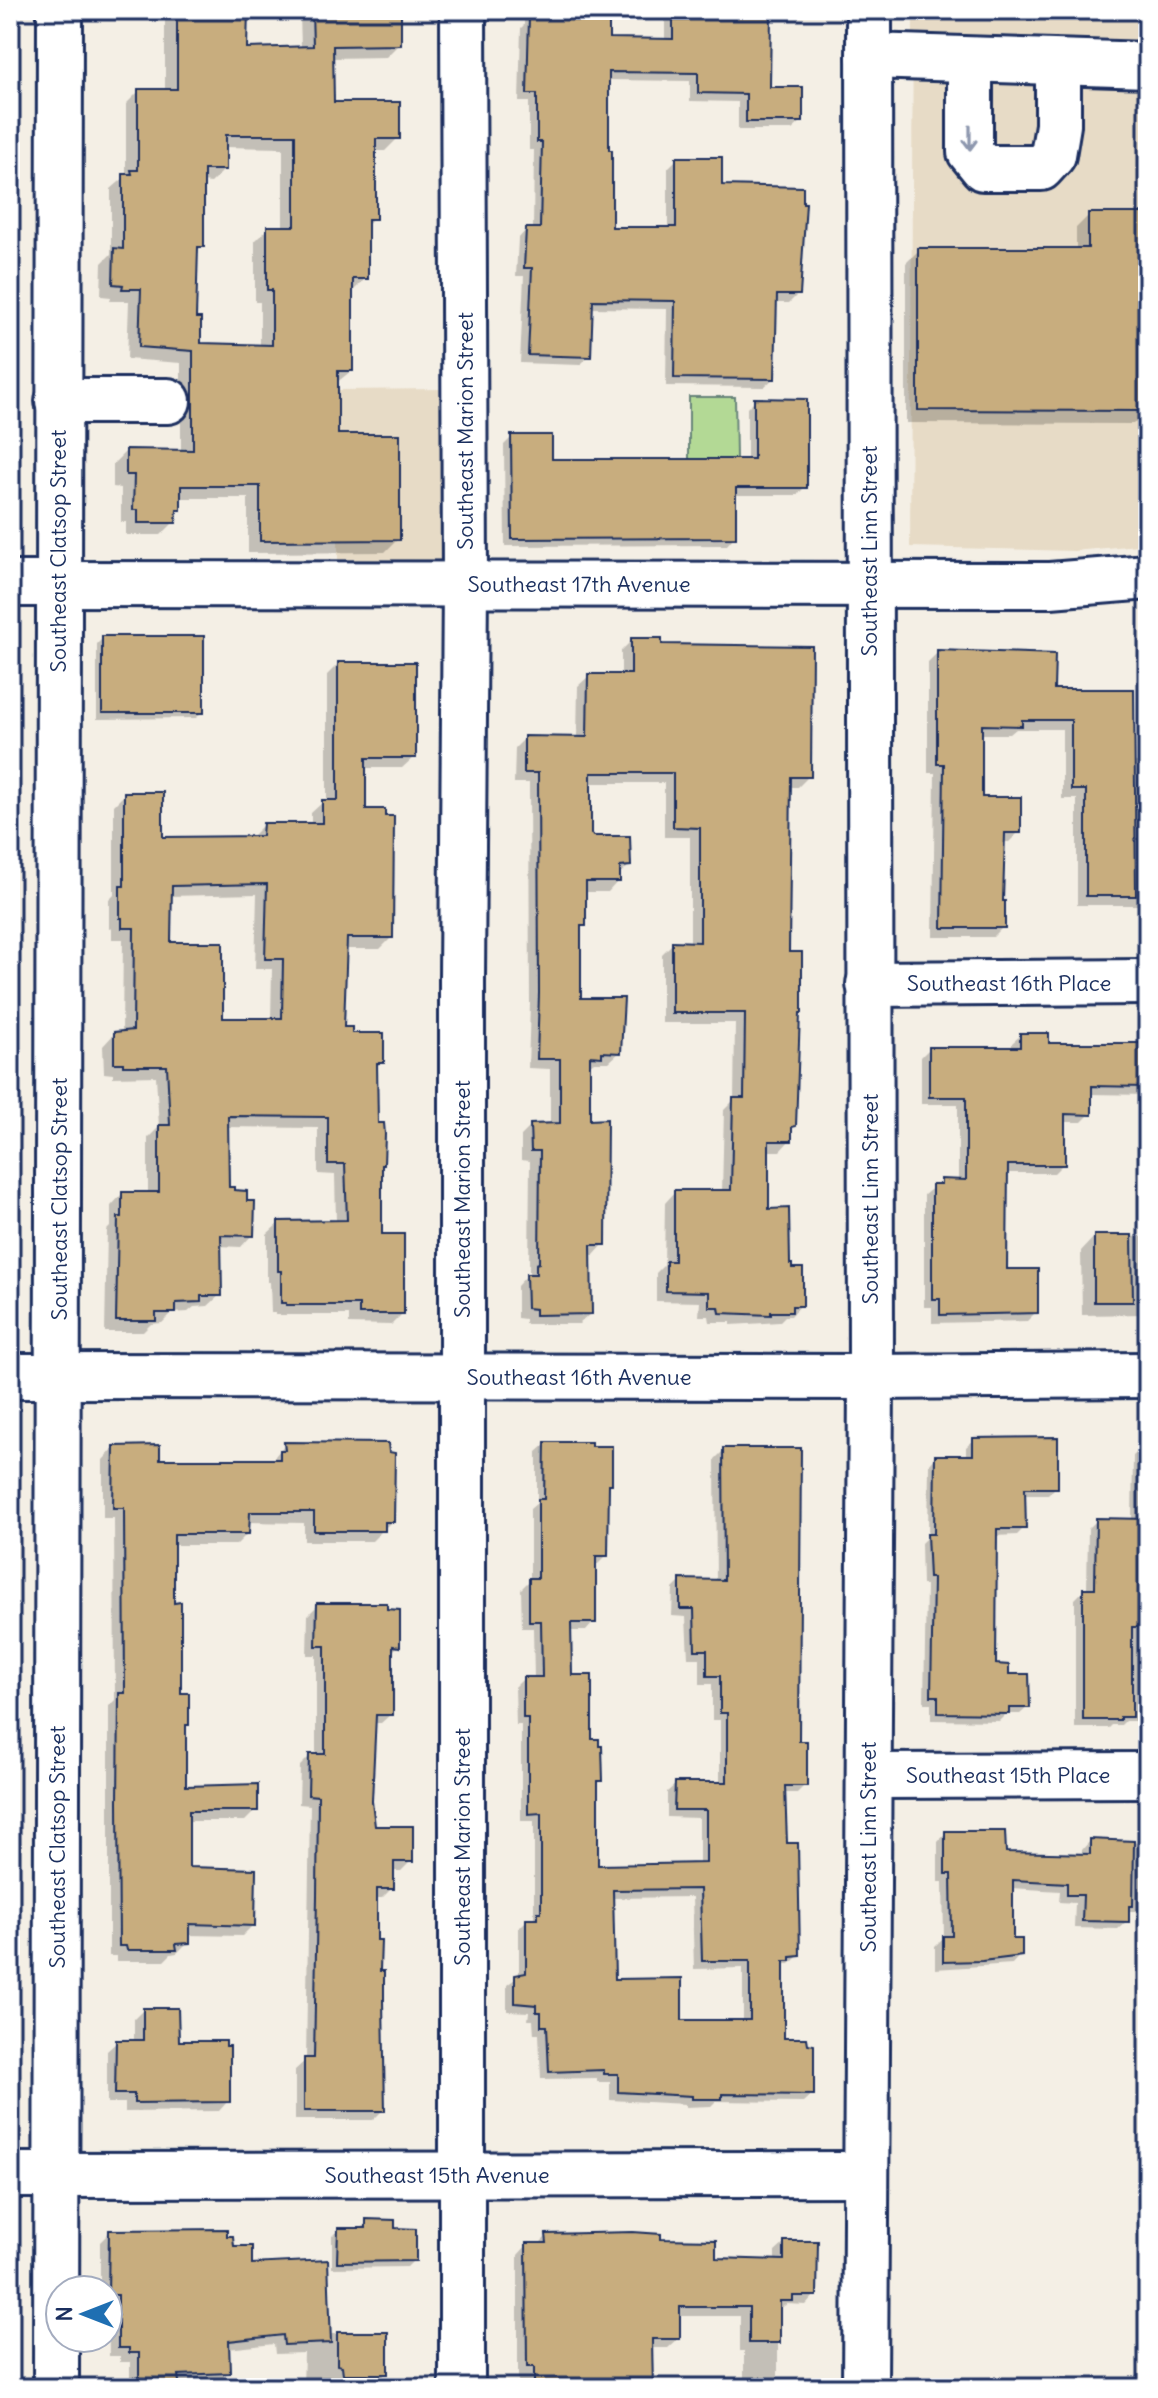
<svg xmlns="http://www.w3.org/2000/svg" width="1158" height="2398" viewBox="0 0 1158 2398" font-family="Delius,sans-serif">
<rect width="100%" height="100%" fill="#f4efe5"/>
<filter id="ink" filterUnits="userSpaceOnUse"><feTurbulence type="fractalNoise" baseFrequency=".0125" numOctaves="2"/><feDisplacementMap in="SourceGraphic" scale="16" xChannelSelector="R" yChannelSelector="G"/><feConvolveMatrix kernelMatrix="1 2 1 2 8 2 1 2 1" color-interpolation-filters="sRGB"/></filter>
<g filter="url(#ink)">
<g fill="#e7dbc6">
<path d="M913,10H1148V544L1074,551L910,547Z"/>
<path d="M443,389L444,560H338V390Z"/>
<path d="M10,630H13L12,784H10Z"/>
</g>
<path fill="#b3d995" stroke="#67847a" stroke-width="2" d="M689,397H735L736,459H689Z"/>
<g fill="#0003" fill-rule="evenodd">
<path d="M165,10H246L245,50L301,48L300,14L304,10H399V44L386,57L331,58L332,104L398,138L385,151H374V218L366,227V278L353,291L351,371L336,383V436L398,539L385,552L248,553V498H179V509L175,514L174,522L161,535H126V522H121V488L113,487V464L126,451H181V363L127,359L129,301H110L111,297L101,296L102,263L111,254V189L126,176V104L139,91H165ZM224,147L283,148V228H268L255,241V302H260V346L199,345L194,320L196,252L202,246V182L211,183L224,170Z"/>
<path d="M524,10H607V40L665,41V21L674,12L768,89L801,122L792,130H738V102L690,101V81L607,80L610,229H668V168L677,159L720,187L798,294L789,303H775L773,379L764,387L666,386L667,309L591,308L589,356L580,365L520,363L524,276H516L518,239L526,230H533L534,150H529V102H519L521,28L524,25Z"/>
<path d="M1089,215L1147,410L1133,424L906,423V263L919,250H1076V228Z"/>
<path d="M755,400L805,487L797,495H734V537L727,545L505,546L504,445L512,437L550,461H747V408Z"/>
<path d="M103,638L202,712L196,718L97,719V644Z"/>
<path d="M632,640L660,646L809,776L798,787H789L787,954L798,1015L794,1126L790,1130V1140L780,1151H767V1211L801,1305L791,1316H785L779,1322L731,1325V1322H710L709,1316H699L700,1302L656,1301V1273L664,1265L665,1203L675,1192H722L724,1110L734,1100L735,1023H662V954L673,943L690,944V837H664V783H589V835L629,866L618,876V881L608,892H584V925L579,931V1000L620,1052L609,1062H594L589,1066L588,1122L604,1244L594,1255H589L590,1314L579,1324H525V1319L517,1318V1286L529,1273L530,1161L521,1160V1136L531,1126L550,1125V1069L528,1068L530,1004L529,783H514L515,748L525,738H577L578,686L589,676H621V651Z"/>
<path d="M938,652L1052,691L1132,762H1148V943V905H1077V799H1062V729H1016L1010,734H980V799L1019,832L1009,842H1003V927L993,937H933L935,773H928V662Z"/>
<path d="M338,664L414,757L402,768H364V811L391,938L380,949H345L342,1029L382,1062L375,1068L376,1125L382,1164L380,1236L402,1314L391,1325L349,1324V1315H275V1313H271L270,1282H267V1234L279,1223L336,1222L335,1175L318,1174V1128L226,1127L227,1189L252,1235L241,1247L219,1246L220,1295L208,1306L194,1307L188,1312L172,1313L162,1323L151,1324L143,1332H105L107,1230L111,1226V1206L122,1194H148V1138L159,1127L156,1076L113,1077V1074L104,1073L103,1046L114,1034L122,1033L123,939H112V928L109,929V900L114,895V805L125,794L161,839L252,836L263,825H311V813L323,802H327V675ZM257,894L255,969H272L271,1020H221L169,944V896Z"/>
<path d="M1021,1035L1047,1045H1148V1095L1090,1094V1114L1082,1122H1063V1164L1054,1173H1006L1005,1271L1036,1312L1027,1321L932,1323V1307H924V1195L941,1181L958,1182V1104H921V1057L929,1049H1012V1043Z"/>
<path d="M1094,1237H1148V1320H1145V1314L1082,1315L1081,1251Z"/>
<path d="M974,1440L1056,1487L1048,1495H1024V1528L1017,1535L995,1536L994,1666L1007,1676L1028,1707L1020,1714H1006L999,1721L931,1720V1703H924L926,1585H922L921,1543L928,1536L929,1465L936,1457H966V1447Z"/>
<path d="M285,1444L392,1521L372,1541H304V1523L247,1522V1534L236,1545H172V1605L179,1695L187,1725L184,1728V1788L256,1810L245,1821H187V1869L253,1925L242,1936L188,1935V1942L177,1953L171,1954L164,1961H116V1956H109V1706L115,1700L114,1518H103V1460L114,1448L158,1461H271Z"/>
<path d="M546,1444L610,1483L607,1487L606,1556L598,1564H594V1622L586,1631H569L570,1677L601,1781L596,1785V1867L699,1865V1818L667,1817V1792L676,1784H720V1720H712V1684H700V1658H688L686,1617L672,1616L673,1589L681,1581L716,1582L715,1459L724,1450L805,1785L797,1793H783L785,1845L798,1956L790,1964H785L782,1967V2040L812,2094L803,2102L716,2101L711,2106L685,2107V2104L610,2100V2082H597V2078L541,2079L539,2034H534L533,2020H528L529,2012L507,2011V1985L519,1976V1928L527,1920H534V1821H521V1725H516L515,1687L523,1679H534L533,1628H522L521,1589L530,1580V1509L537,1503V1452ZM692,1897L694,1969L743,1968V2022H680L613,1981L612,1898Z"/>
<path d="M1142,1447H1148V1573H1140V1655H1148V1721H1125L1121,1725H1112L1109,1728H1075V1599L1084,1590H1087L1088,1529L1097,1520L1132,1521L1133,1456Z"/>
<path d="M318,1605L398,1646L391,1653V1714L381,1723H373L370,1801L374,1828L411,1861L401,1871H392V1888L382,1898H375L383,2110L373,2120H295V2070L306,2060L310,1805L299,1804L300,1766L310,1756H316V1655H307L308,1615Z"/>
<path d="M946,1833L1004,1854L1082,1856V1850L1090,1841L1148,1843V1911H1127V1921L1118,1929L1074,1928L1075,1903L1059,1902L1060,1891L1011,1888V1941L1020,1955L1012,1964L935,1969V1946L944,1937L943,1882H938V1842Z"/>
<path d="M143,2010L177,2043L228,2101L219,2111L125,2112V2103H107V2051L117,2042H134V2019Z"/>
<path d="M367,2221L393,2230L414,2260L407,2267L332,2268V2236L338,2230H361Z"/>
<path d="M110,2232L232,2249L329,2334H386V2373L380,2380V2388H303L304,2353L275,2354L274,2344L227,2349L228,2372L219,2382H200V2388H130V2362H120V2356H109L108,2290H100V2242Z"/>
<path d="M547,2236L659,2241L714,2260L775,2262V2252L785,2243L815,2295L806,2305L787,2304L778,2310V2388H744V2351H740V2316H678V2339L668,2348H650L651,2388H518V2255L527,2245H538Z"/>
</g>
<g fill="#c8ad7e" stroke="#1b2f5e" stroke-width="2" fill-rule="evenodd">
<path d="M189,10H248L247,48L313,46L312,10H401V45L333,46L334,102H400V139H376V219H368V279H353V371H338V434H400V540L260,541V486H181V510H177L176,523H138V510H133L134,475H126V449L193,450V351L139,347L141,289H122L123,285L113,284L114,248L123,249V174H132L131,170H138V89H177V15L189,16ZM226,135H295V226H267V290H272V345L201,343V318H196L198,247H204V170H226Z"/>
<path d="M532,10H609V38L673,39V10L771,11L770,87H803V122H746V94L698,93V73L609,72V150H612V227H676V157H722V185L803,187V203H806L800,295H777L775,379L674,378L675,301L593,300L591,357L528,355L532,268H524L526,228H540L542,142H537V94H527L529,17H532Z"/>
<path d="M1088,213H1148V411L918,410V248H1088Z"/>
<path d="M754,398L807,399V488H736V538L512,539L511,435H552V459H754Z"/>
<rect x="102" y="636" width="102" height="77"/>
<path d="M631,638H662V644L812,646L811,777H791L789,952H802V1013H800L796,1126L792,1127V1141H769V1209L789,1208L790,1264H792V1268H803V1306H792V1312H771V1315L720,1313L719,1307H709V1292L666,1291V1261H674V1190H731L733,1098H744L745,1013H672V941L700,942V828L673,827V773H591V834L594,836H630L631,866L620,867V882H586V926H581V998H624L621,1053L602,1052V1057L590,1056V1120L607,1119L606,1245H591L592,1314L535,1315V1309L527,1308L526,1274H536V1264L539,1263L540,1151H531L530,1124L560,1123V1059H537L539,993L538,773H524V736L587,737L588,674H631Z"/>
<path d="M937,650L1055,654L1054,689H1134L1136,896H1086V790H1071V720H1022V726L982,725V797H1021V833H1005L1003,901H1005V928H942L944,764H937Z"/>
<path d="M338,662H416V758H366V809H385V816H394L393,938H347L344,1027H352V1033H384V1063H377L378,1123H384L385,1134L384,1165H382V1234H404V1314H359V1305H286V1303H281V1271H278V1221L347,1220L345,1164H328V1117L228,1116L229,1187H234V1190L247,1191V1201H255L254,1236L221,1235L222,1296H201V1302L176,1303V1313H156V1321H116L118,1217H122V1192H159V1125H170L167,1066H123V1063H114V1032L133,1030L134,928H122V918H120V886H124V792H163V837L262,836L263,823H322V800H338ZM267,884L265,959H283L282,1018H223V942H171L172,886Z"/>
<path d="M1020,1033H1049V1043H1145V1087L1092,1086V1115L1065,1114V1165H1008L1007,1269H1038V1313L940,1315V1299H932V1184H941V1179L966,1180V1097H929V1047H1020Z"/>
<path d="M1094,1235H1132L1133,1302H1094Z"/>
<path d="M1058,1437V1488H1025L1026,1529H997L996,1664L1009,1665V1674H1029L1030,1708H1009V1714L938,1713V1696H931L933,1578H929L927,1534H934L935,1455H973V1438Z"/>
<path d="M284,1442L388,1443L389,1452L395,1453L394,1522H385V1531H314V1512H250L249,1534H174V1603L181,1602V1693H189V1725H186V1786L258,1784V1811H189V1867L256,1869L255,1926L190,1924V1943L176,1944L177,1950H127L126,1946H119L118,1802L119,1693H125L124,1508H113L114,1446L160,1445V1459H280V1450H285Z"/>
<path d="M545,1442H591V1446H612V1484H609L608,1556H596V1623H571L572,1675H592V1739H599V1746H602L603,1781H598V1865L706,1863V1810H674L675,1782H727V1713H720V1676H707V1650H695L694,1609H680V1579L724,1580L723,1448H801L799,1741H807V1786H785L787,1843H798L800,1956L791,1957V1961H784V2038H807L808,2044L814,2045V2095L722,2094V2099H692V2096L618,2092V2074H604V2070L549,2072L547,2026H541V2012H536V2005L515,2003V1975L526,1973V1918H538V1912H541V1813L528,1814V1718H523V1677H542L541,1621H529V1578H538V1499H544ZM700,1889L702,1961H750V2020H682V1978L615,1979L613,1890Z"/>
<path d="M1096,1518L1148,1519V1565H1142V1627H1132V1717H1120V1720H1083V1588H1095Z"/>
<path d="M317,1603H387V1609L400,1610V1647L393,1646V1715H376L372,1801L375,1826H413V1862H394V1889H377V1940H381L380,1971H384V2000H383L385,2111H304V2058H314L317,1896L318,1796L308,1795L309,1754H325V1646H316Z"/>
<path d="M945,1831H1005L1006,1852L1090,1854V1839L1134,1841L1133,1906H1129V1922L1082,1921L1083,1895H1067V1883L1013,1880V1939H1022V1956L982,1961L943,1962V1936H952L951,1874H945Z"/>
<path d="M143,2008H178L179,2041H226V2046H230V2102L134,2103V2094H115L116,2040H143Z"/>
<path d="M366,2219L395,2220V2228L416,2229V2261L337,2262L338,2228H366Z"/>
<path d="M227,2229V2236H233L234,2246H252V2264L328,2260L331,2343L284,2345L283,2335L229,2341L230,2373L178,2375L180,2388H139V2353H129V2348H118V2295H108L109,2230Z"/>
<path d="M633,2232L661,2234V2239L716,2240V2258L784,2260V2241H818L817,2296H793V2301H780V2343H749V2307H680V2339H652L653,2388H534V2367H527L526,2243H547L546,2234Z"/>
<path d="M337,2332H388V2374H343L342,2366L337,2365Z"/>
</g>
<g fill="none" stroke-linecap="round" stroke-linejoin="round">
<g stroke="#1b2f5e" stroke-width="50">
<g id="minor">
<path d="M869,56L1148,65"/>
<path d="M970,60V152L983,168H1041L1053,155L1058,125V63"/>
<path d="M58,401H168"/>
<path d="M869,984L1148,982"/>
<path d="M10,1376L871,1377L1148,1375"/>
<path d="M869,1776L1148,1775"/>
<path d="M10,2175L865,2174"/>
<path d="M56,2388L60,10"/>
<path d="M462,2388V978L465,584L463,10"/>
<path d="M865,2388L871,1377L869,10"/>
</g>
</g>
<g stroke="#1b2f5e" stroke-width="50">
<path id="major" d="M10,584L1050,585L1148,577"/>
</g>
<use href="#minor" stroke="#fff" stroke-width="44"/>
<use href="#major" stroke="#fff" stroke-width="44"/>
</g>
<defs><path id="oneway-shaft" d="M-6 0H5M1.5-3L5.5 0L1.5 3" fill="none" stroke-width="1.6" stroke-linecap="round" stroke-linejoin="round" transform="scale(2)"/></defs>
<use stroke="#8d97ae" href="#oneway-shaft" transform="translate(970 138) rotate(90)"/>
</g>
<g text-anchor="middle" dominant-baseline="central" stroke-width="6" stroke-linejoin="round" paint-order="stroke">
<g font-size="22" fill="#1b2f5e" stroke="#fff">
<text transform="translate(465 431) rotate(-90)">Southeast Marion Street</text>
<text transform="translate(58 551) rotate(-90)">Southeast Clatsop Street</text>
<text transform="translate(869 551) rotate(-90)">Southeast Linn Street</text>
<text x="579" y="584">Southeast 17th Avenue</text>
<text x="1009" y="983">Southeast 16th Place</text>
<text transform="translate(59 1199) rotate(-90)">Southeast Clatsop Street</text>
<text transform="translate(462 1199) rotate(-90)">Southeast Marion Street</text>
<text transform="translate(870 1199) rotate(-90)">Southeast Linn Street</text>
<text x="579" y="1377">Southeast 16th Avenue</text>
<text x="1008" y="1775">Southeast 15th Place</text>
<text transform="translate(57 1847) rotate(-90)">Southeast Clatsop Street</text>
<text transform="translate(462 1847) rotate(-90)">Southeast Marion Street</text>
<text transform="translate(868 1847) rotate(-90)">Southeast Linn Street</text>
<text x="437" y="2175">Southeast 15th Avenue</text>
</g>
</g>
<rect width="1158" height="2398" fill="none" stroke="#fff" stroke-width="40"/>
<rect x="20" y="20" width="1118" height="2358" fill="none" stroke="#1b2f5e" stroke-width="3" filter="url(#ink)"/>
<g transform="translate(84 2314) rotate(270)"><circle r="38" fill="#ffffff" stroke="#a4acbf" stroke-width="2"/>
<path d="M0-6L14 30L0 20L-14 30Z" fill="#1f6fb2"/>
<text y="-12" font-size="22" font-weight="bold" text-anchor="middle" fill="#1b2f5e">N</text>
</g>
</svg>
